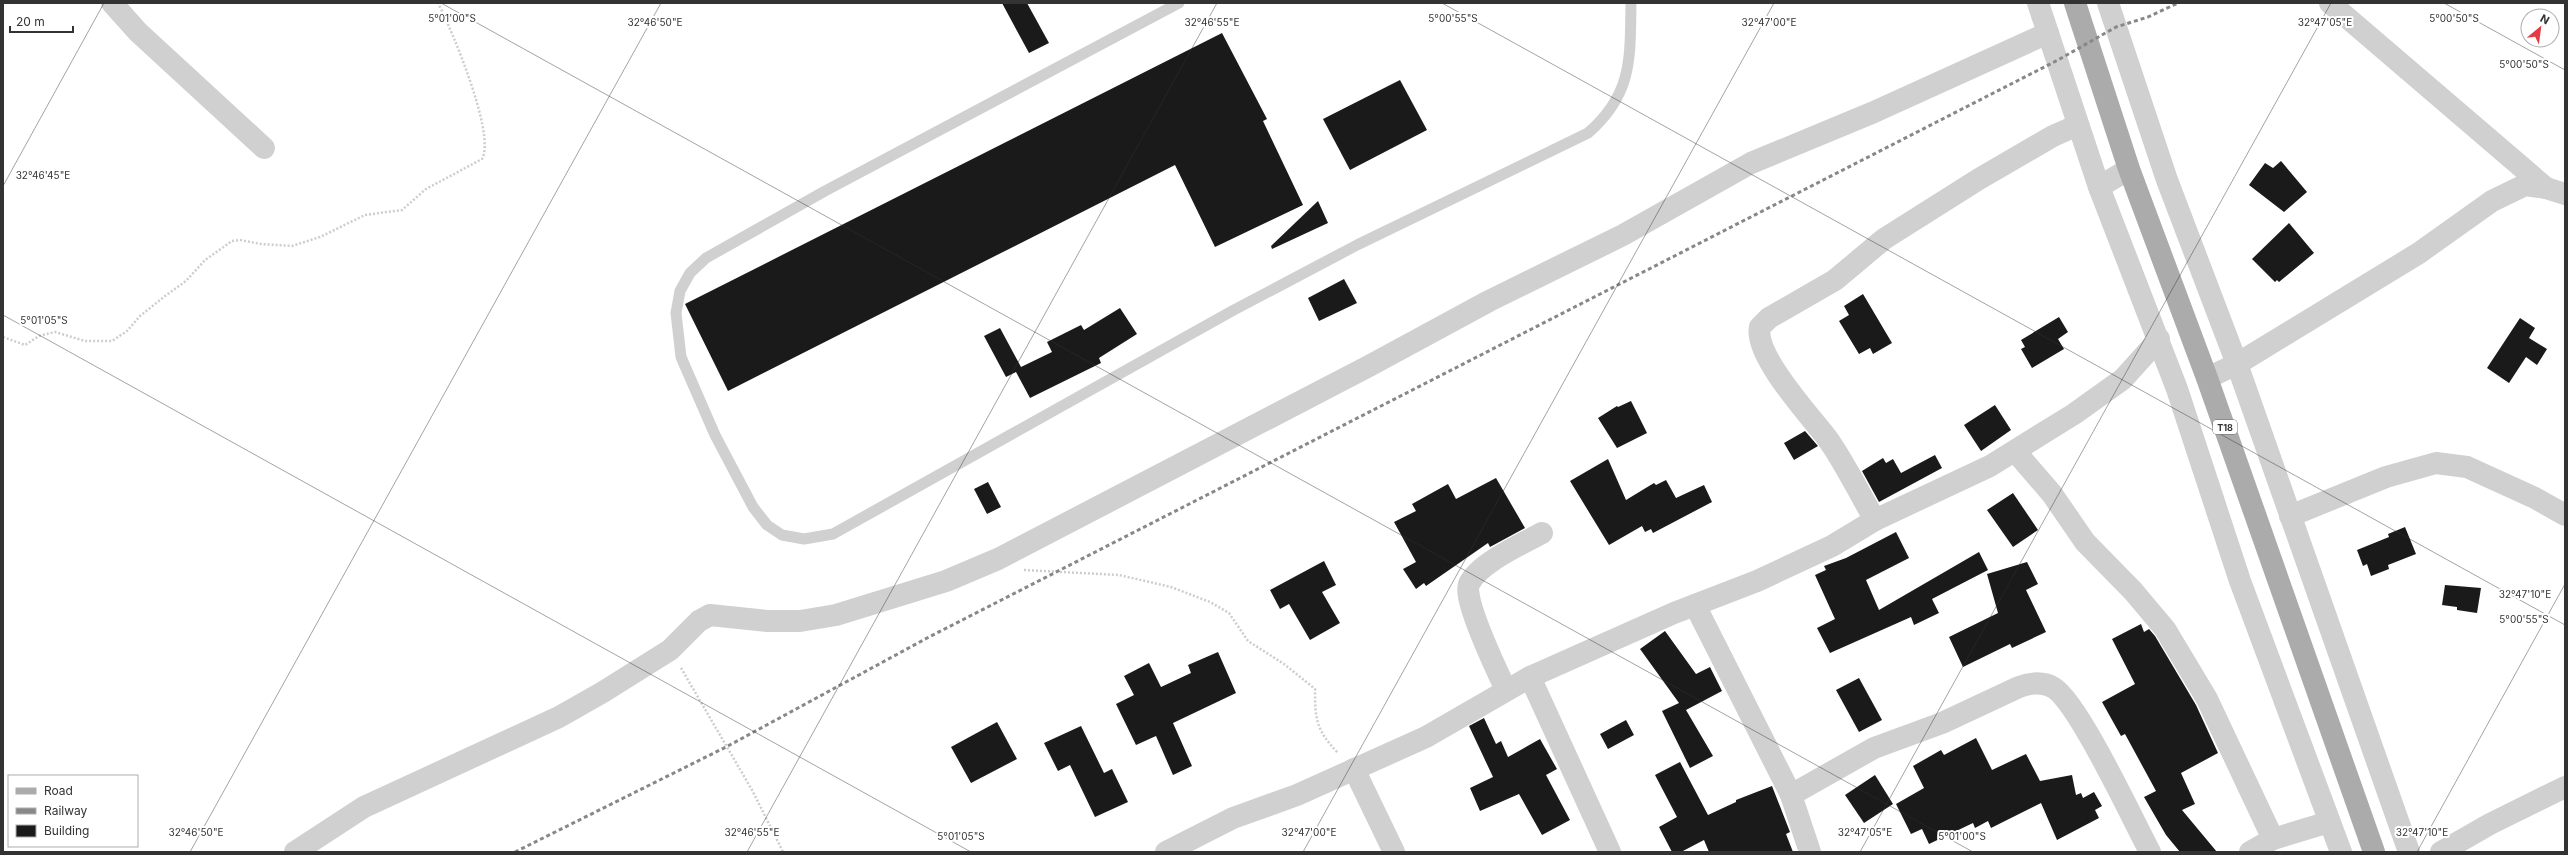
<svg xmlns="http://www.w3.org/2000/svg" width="2568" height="855" viewBox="0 0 2568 855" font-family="Inter,sans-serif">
<rect width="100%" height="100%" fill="#fff"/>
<g fill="#1a1a1a">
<path d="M1002,3H1027L1049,43L1029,53Z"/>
<path d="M1222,33L1267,119L1263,121L1303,205L1215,247L1175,165L728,391L685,304Z"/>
<path d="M1400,80L1427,130L1350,170L1323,119Z"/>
<path d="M2281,161L2307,192L2284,212L2249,185L2265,163L2273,168Z"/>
<path d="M1318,201L1328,223L1272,249L1271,246Z"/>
<path d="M2289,223L2314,253L2279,282L2277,280L2275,282L2252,259Z"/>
<path d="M1344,279L1357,303L1319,321L1308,298Z"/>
<path d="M1863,294L1892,343L1873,354L1870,348L1859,354L1839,321L1849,315L1844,306Z"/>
<path d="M1120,308L1137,334L1099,358L1101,363L1030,398L1016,372L1006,377L984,336L1000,328L1021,367L1052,352L1047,342L1081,325L1084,330Z"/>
<path d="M2059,317L2068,332L2058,339L2064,349L2032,368L2021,349L2025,347L2021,340Z"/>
<path d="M2520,318L2535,328L2529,338L2547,349L2537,365L2526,357L2509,383L2487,368Z"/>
<path d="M1631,401L1647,433L1617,448L1598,418L1617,406L1618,407Z"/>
<path d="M1995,405L2011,430L1981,451L1964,425Z"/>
<path d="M1805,431L1818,446L1794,460L1784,443Z"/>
<path d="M1935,455L1942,468L1879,502L1862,471L1883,458L1886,463L1893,459L1901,473Z"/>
<path d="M1608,459L1626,500L1654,483L1656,485L1666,480L1676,498L1704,485L1712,502L1653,533L1651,529L1645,532L1642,526L1609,545L1570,481Z"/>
<path d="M1496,478L1525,528L1490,547L1488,543L1426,586L1424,583L1416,589L1403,569L1416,562L1394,522L1416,511L1412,504L1448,484L1456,499Z"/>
<path d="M988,482L1001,507L987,514L974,489Z"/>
<path d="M2013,493L2038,530L2013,547L1987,510Z"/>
<path d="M2405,527L2416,554L2388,565L2389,569L2371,576L2367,564L2363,566L2357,550L2389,537L2388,534Z"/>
<path d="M1896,532L1909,558L1866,580L1879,610L1979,552L1988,570L1932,599L1939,613L1914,625L1911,617L1830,653L1817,628L1835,619L1815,575L1826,570L1824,566L1846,558Z"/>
<path d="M1324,561L1336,585L1322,592L1340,623L1310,640L1289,604L1280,609L1270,590Z"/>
<path d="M2027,562L2038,584L2026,590L2046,632L2012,648L2010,644L1963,667L1949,637L1998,613L1987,574Z"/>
<path d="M2445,585L2481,588L2477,613L2457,610V607L2442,605Z"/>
<path d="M2141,624L2144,632L2149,629L2155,636L2196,705L2218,753L2181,773L2195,804L2182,810L2217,852H2180L2166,835L2144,797L2156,791L2125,734L2121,736L2102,702L2135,684L2112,639Z"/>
<path d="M1665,631L1696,674L1710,667L1722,691L1686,710L1713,756L1690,768L1662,711L1679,703L1640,649Z"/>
<path d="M1218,652L1236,693L1173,723L1192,766L1173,775L1156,736L1136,745L1116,704L1134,695L1124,676L1149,663L1161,687L1191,673L1188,665Z"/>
<path d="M1859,678L1882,720L1859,732L1836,690Z"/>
<path d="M1484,718L1496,744L1501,741L1508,757L1540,739L1557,769L1546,775L1570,820L1542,835L1519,794L1480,811L1470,788L1493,777L1469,726Z"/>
<path d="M1626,720L1634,735L1608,749L1600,734Z"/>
<path d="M997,722L1017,759L971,783L951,747Z"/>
<path d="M1081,726L1104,773L1112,769L1128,802L1095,817L1070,765L1058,771L1044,743Z"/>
<path d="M1976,738L1992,770L2026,754L2040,781L2072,775L2076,795L2081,793L2083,798L2094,792L2102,806L2095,810L2099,818L2057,840L2041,803L1991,828L1988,821L1975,828L1973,823L1929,844L1922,829L1911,834L1896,804L1924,788L1913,766L1941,750L1944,755Z"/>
<path d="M1680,762L1708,815L1736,802V800L1772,786L1790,832L1786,834L1793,852H1709L1704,840L1681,852H1672L1659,827L1677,817L1655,775Z"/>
<path d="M1875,775L1893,804L1864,823L1845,795Z"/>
</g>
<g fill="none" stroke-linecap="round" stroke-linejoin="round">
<g stroke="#cdcdcd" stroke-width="2.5" stroke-dasharray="2 2" stroke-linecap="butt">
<path d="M3,337L25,345L39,336L55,332L85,341H112L127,331L140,316L165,296L186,281L205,260L232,241L240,240L261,244L292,246L320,237L365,215L402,210L426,189L482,159C496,135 452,30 438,3"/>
<path d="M1024,570L1119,575L1171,587L1210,602L1229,613L1248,641L1284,664L1315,689C1315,719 1316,730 1338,753"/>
<path d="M681,668L752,790L783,852"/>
</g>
<path stroke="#d0d0d0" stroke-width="11" d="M1179,3L825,191L706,258L690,273L680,291L676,313L681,357L715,435L753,507L767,525L782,535L804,539L833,534L1232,311L1357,245L1588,133C1633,94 1630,58 1631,3"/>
<g stroke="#d0d0d0" stroke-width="22">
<path d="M112,3L138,32L264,148"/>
<path d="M2038,3L2099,187L2177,389L2240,581L2341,852"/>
<path d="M2108,3L2167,180L2237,364L2409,852"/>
<path d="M2330,3L2546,188"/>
<path d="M2099,187L2129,169"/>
<path d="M2207,378L2237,364L2419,253L2492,201L2525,185L2546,188L2565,194"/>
<path d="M2015,451L2052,494L2085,542L2133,591L2165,629L2207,699L2273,839"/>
<path d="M2290,516L2386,477L2436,463L2467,467L2535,498L2565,515"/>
<path d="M1875,520C1859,493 1845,463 1827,438C1810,416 1753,354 1760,327L1769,318L1835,280L1884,239L1979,179L2053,136L2078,125"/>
<path d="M1695,605L1791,795L1810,852"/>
<path d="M1530,677L1610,852"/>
<path d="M1506,690C1498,673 1462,598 1469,584C1479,563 1522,544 1542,533"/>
<path d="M1354,769L1394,852"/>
<path d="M1791,795L1874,748L1942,723L2019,687C2030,683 2043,681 2054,688C2079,704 2133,820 2150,852"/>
<path d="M295,852L364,807L559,717L603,692L670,650L699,621L710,615L767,621H800L836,615L946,581L998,559L1369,366L1489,301L1623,235L1751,163L1874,112L2048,33"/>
<path d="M1166,852L1233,818L1297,795L1426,737L1530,677L1674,613L1757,581L1832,546L1875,520L1990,466L2074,414L2123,379L2159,339"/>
<path d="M2250,852L2273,839L2329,822"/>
<path d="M2441,852L2490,824L2565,787"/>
</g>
<path stroke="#ababab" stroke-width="22" d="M2075,3L2129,169L2207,378L2374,852"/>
<path stroke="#888" stroke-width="3" stroke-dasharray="4 3" stroke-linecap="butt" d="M515,852L726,747L929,637L2058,60L2116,27L2148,17L2178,3"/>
</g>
<path fill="none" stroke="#333" stroke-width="1" stroke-opacity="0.45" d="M441,3L1973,852M1442,3L2565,625M2444,3L2565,70M3,186L104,3M3,315L971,852M190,852L661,3M747,852L1217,3M1303,852L1774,3M1860,852L2331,3M2417,852L2565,584"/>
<g text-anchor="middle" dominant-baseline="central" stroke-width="4" stroke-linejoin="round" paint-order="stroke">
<rect fill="#fff" stroke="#707070" stroke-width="1" x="2213" y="420" width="24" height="14" rx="3"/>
<g font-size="9" font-weight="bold" fill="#333">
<text x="2225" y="427">T18</text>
</g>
</g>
<g font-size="10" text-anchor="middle" fill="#333" stroke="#fff" stroke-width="4" stroke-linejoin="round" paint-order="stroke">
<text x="452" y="22">5°01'00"S</text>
<text x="1453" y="22">5°00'55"S</text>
<text x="2454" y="22">5°00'50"S</text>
<text x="655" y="26">32°46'50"E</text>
<text x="1212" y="26">32°46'55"E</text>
<text x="1769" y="26">32°47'00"E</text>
<text x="2325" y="26">32°47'05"E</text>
<text x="2524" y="68">5°00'50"S</text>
<text x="43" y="179">32°46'45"E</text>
<text x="44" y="324">5°01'05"S</text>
<text x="2525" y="598">32°47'10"E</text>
<text x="2524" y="623">5°00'55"S</text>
<text x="196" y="836">32°46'50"E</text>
<text x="752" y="836">32°46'55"E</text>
<text x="1309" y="836">32°47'00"E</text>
<text x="1865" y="836">32°47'05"E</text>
<text x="2422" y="836">32°47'10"E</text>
<text x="961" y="840">5°01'05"S</text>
<text x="1962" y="840">5°01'00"S</text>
</g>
<rect width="2568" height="855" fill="none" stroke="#333333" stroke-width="8"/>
<rect x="8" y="775" width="130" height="72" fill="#ffffff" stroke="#adadad"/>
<rect x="16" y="788" width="20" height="6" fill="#ababab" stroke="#adadad"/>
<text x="44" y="795" font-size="12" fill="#333333">Road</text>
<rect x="16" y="808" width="20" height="6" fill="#888888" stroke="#adadad"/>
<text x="44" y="815" font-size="12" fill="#333333">Railway</text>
<rect x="16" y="825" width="20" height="12" fill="#1a1a1a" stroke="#adadad"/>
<text x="44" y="835" font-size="12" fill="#333333">Building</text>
<g transform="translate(2540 28) rotate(29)"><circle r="19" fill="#ffffff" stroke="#adadad"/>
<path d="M0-3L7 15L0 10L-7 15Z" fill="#e63946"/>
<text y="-6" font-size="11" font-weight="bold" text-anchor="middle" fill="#333333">N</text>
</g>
<path d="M10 26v6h63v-6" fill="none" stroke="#333333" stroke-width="2"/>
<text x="16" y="26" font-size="12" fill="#333333" stroke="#ffffff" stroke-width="3" paint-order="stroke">20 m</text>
</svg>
